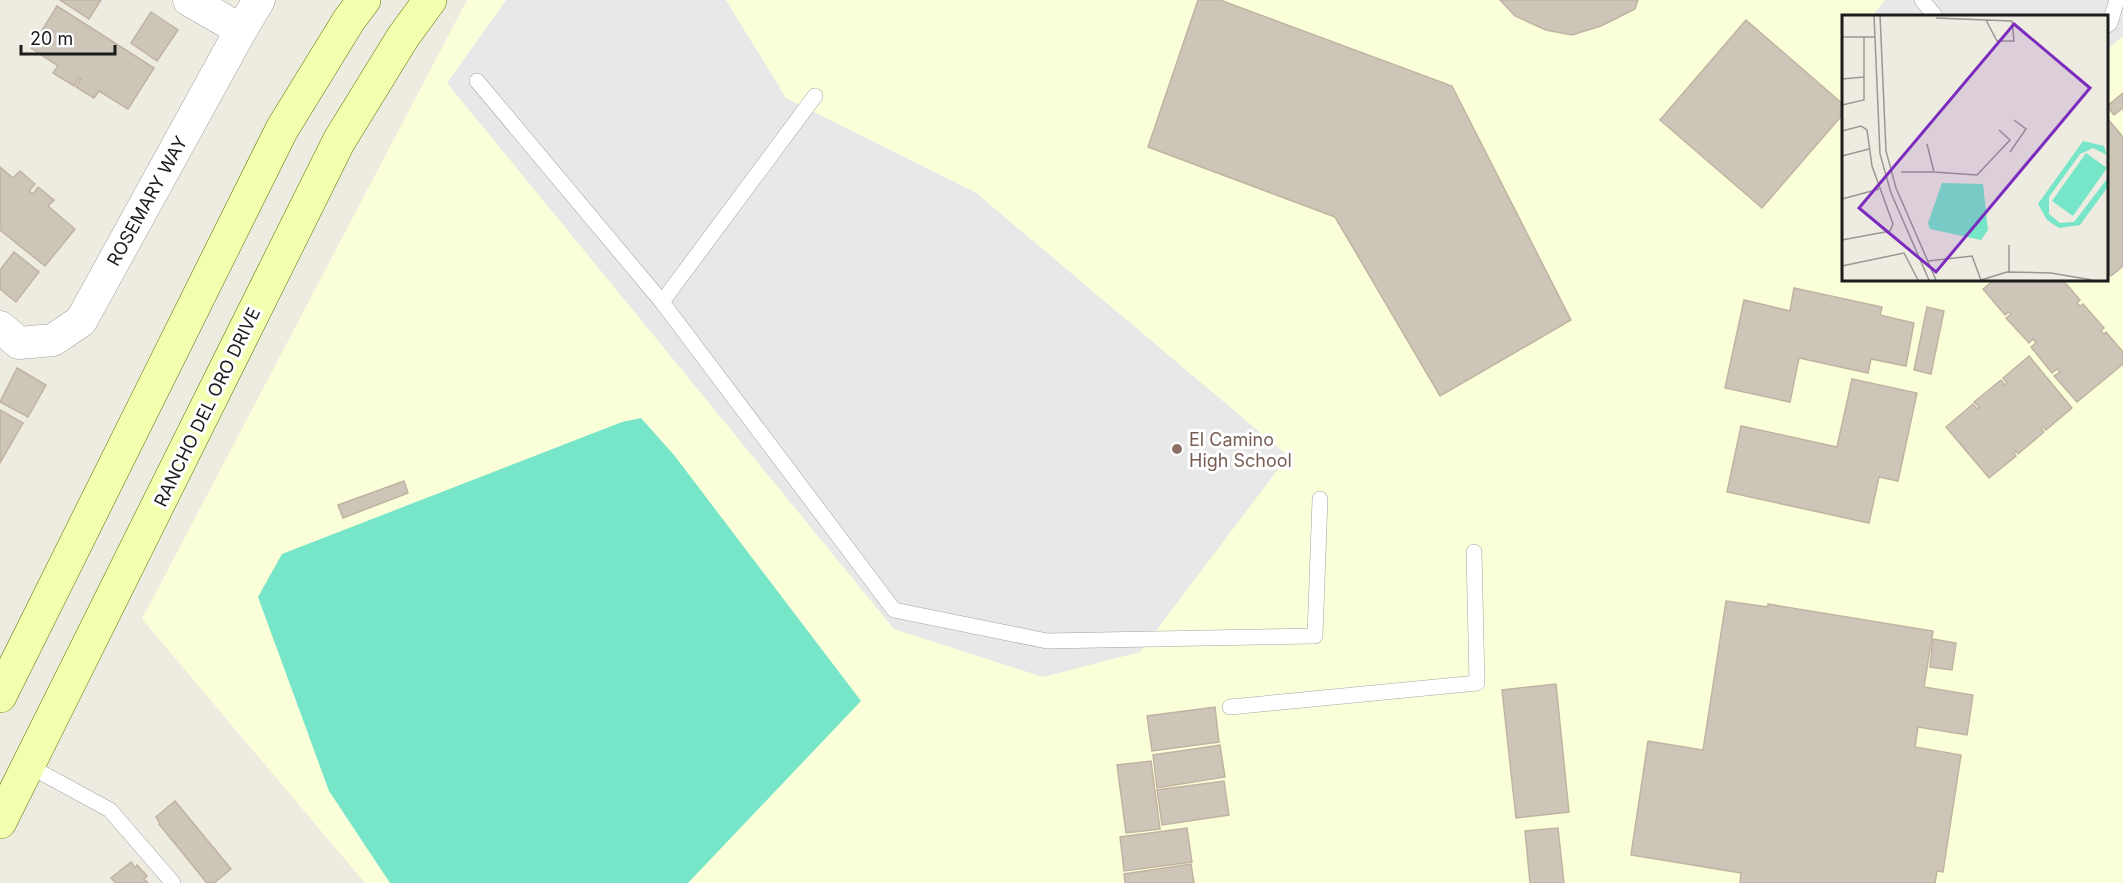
<svg xmlns="http://www.w3.org/2000/svg" width="2123" height="883" viewBox="0 0 2123 883" font-family="Inter,sans-serif">
<rect width="100%" height="100%" fill="#eeebe0"/>
<path fill="#faffd9" fill-rule="evenodd" d="M467,0H2123V883H365L142,619ZM1844,16H2106V279H1844Z"/>
<path fill="#77e5c8" d="M641,418L674,455L861,701L688,883H390L329,791L258,597L282,554L622,422Z"/>
<g fill="#e8e8e8">
<path d="M506,0H726L786,98L975,192L1288,456L1140,652L1043,677L894,629L447,83Z"/>
<path d="M1885,0H2123V36L2107,50L2106,16H1872Z"/>
</g>
<g fill="#cec5b9" stroke="#c1b3a2" stroke-width="1.5">
<path d="M60,0H101L89,19Z"/>
<path d="M1198,0H1220L1452,86L1571,320L1440,396L1335,217L1148,147Z"/>
<path d="M1500,0H1638L1635,9L1601,26L1572,35L1546,30L1515,16Z"/>
<path d="M57,6L154,68L128,109L99,91L94,98L76,87L81,79L79,78L74,86L53,73L58,66L31,48Z"/>
<path d="M151,12L178,30L157,61L131,43Z"/>
<path d="M1746,20L1844,105V113L1762,208L1660,120Z"/>
<path d="M2123,93V108L2114,115L2107,106Z"/>
<path d="M2106,117L2123,137V266L2111,276L2106,270Z"/>
<path d="M0,167L13,178L20,171L35,184L29,191L33,194L38,187L54,200L48,206L75,229L45,266L0,230Z"/>
<path d="M14,252L39,272L16,302L0,289V270Z"/>
<path d="M1995,279H2062L2080,300L2077,303L2080,306L2083,304L2104,328L2101,331L2104,334L2106,332L2123,352V364L2077,402L2054,376L2060,372L2057,369L2052,373L2031,347L2036,343L2033,339L2029,343L2006,318L2011,314L2009,312L2005,315L1983,289Z"/>
<path d="M1794,288L1882,307L1880,315L1914,323L1906,366L1871,359L1868,373L1799,358L1790,402L1725,388L1744,300L1790,311Z"/>
<path d="M1927,307L1944,311L1931,374L1914,370Z"/>
<path d="M2029,356L2072,408L2046,430L2043,427L2041,428L2044,432L2018,454L2016,451L2014,453L2016,456L1989,478L1946,427L1973,404L1977,409L1979,407L1974,402L2001,380L2005,385L2007,383L2003,378Z"/>
<path d="M17,368L46,385L28,417L0,402Z"/>
<path d="M1852,379L1917,393L1898,481L1879,477L1869,523L1727,492L1741,426L1837,447Z"/>
<path d="M0,410L23,423L0,463Z"/>
<path d="M404,481L408,493L343,518L338,505Z"/>
<path d="M1726,601L1768,607V604L1933,631L1924,687L1973,695L1967,735L1918,727L1915,747L1961,755L1943,872L1937,871L1935,883H1740L1741,873L1631,855L1648,741L1703,750Z"/>
<path d="M1933,639L1956,643L1952,670L1930,667Z"/>
<path d="M1556,684L1569,812L1516,818L1502,690Z"/>
<path d="M1215,707L1219,742L1152,751L1147,716Z"/>
<path d="M1220,745L1225,777L1157,788L1153,755Z"/>
<path d="M1151,761L1160,829L1126,833L1117,765Z"/>
<path d="M1224,781L1229,815L1162,825L1157,790Z"/>
<path d="M175,801L231,869L214,883H207L159,824L160,823L156,817Z"/>
<path d="M1187,828L1192,862L1124,871L1120,837Z"/>
<path d="M1558,828L1564,883H1530L1525,831Z"/>
<path d="M131,862L135,868L137,865L147,876L144,879L148,883H116L111,878Z"/>
<path d="M1191,864L1194,883H1125L1124,874Z"/>
</g>
<g fill="none" stroke-linecap="round" stroke-linejoin="round">
<g stroke="#a3a3a3" stroke-width="16">
<g id="service">
<path d="M1922,0L1935,16"/>
<path d="M2106,26L2110,23L2117,0"/>
<path d="M477,81L662,302L815,96"/>
<path d="M662,302L894,610L1047,641L1315,636L1320,499"/>
<path d="M1230,707L1477,683L1474,552"/>
<path d="M29,766L110,810L173,883"/>
</g>
</g>
<g stroke="#a3a3a3" stroke-width="33">
<g id="minor">
<path d="M189,0L241,30"/>
<path d="M0,327L19,343L53,340L81,321L241,30L259,0"/>
</g>
</g>
<g stroke="#5b7600" stroke-width="34">
<g id="secondary">
<path d="M0,696L282,129L349,20L364,0"/>
<path d="M0,822L339,141L403,37L430,0"/>
</g>
</g>
<use href="#service" stroke="#fff" stroke-width="15"/>
<use href="#minor" stroke="#fff" stroke-width="32"/>
<use href="#secondary" stroke="#f1ffae" stroke-width="33"/>
</g>
<circle fill="#8d6e63" stroke="#fff" stroke-width="2" cx="1177" cy="449" r="6"/>
<g text-anchor="middle" dominant-baseline="central" stroke-width="6" stroke-linejoin="round" paint-order="stroke">
<g font-size="18" fill="#1c1c1c" stroke="#fff">
<text transform="translate(147 201) rotate(-61)">ROSEMARY WAY</text>
<text transform="translate(207 407) rotate(-64)">RANCHO DEL ORO DRIVE</text>
</g>
<g font-size="18" fill="#785e54" stroke="#fff" text-anchor="start">
<text x="1189" y="439">El Camino<tspan x="1189" dy="21">High School</tspan></text>
</g>
</g>
<g transform="translate(1842 15)">
<rect width="266" height="266" fill="#eeebe0"/>
<path d="M241,126L262,131L265,140L251,133L238,139L207,182V199L218,208L232,207L265,164V173L238,210L217,213L205,205L196,189ZM244,138L265,153L231,201L210,186ZM100,168L141,169L146,215L139,225L88,214L86,208Z" fill="#77e5c8"/>
<path fill="none" stroke="#9a9892" stroke-width="1.5" d="M32,0L38,139L49,178L87,265M38,0L44,136L54,173L94,265M94,3L144,5L170,6L172,26H155L144,5M0,22H33M0,64L22,62M0,90L22,85V22M0,116L19,111L25,115L30,151L51,209L48,216L0,225M168,137L184,114L172,105M0,141L27,134M59,157H92L85,129M92,157L135,160L168,125L157,115M0,184L37,174M86,246L130,241L139,265L165,257L209,258L250,265M0,251L62,238L76,265M167,257V230"/>
<path fill="#7b2cbf" fill-opacity="0.15" stroke="#7b2cbf" stroke-width="3" d="M172,9L248,73L94,257L17,193Z"/>
<rect width="266" height="266" fill="none" stroke="#1c1c1c" stroke-width="3"/>
</g>
<path d="M21 45v9h94v-9" fill="none" stroke="#1c1c1c" stroke-width="3"/>
<text x="30" y="45" font-size="18" fill="#1c1c1c" stroke="#ffffff" stroke-width="4.5" paint-order="stroke">20 m</text>
</svg>
